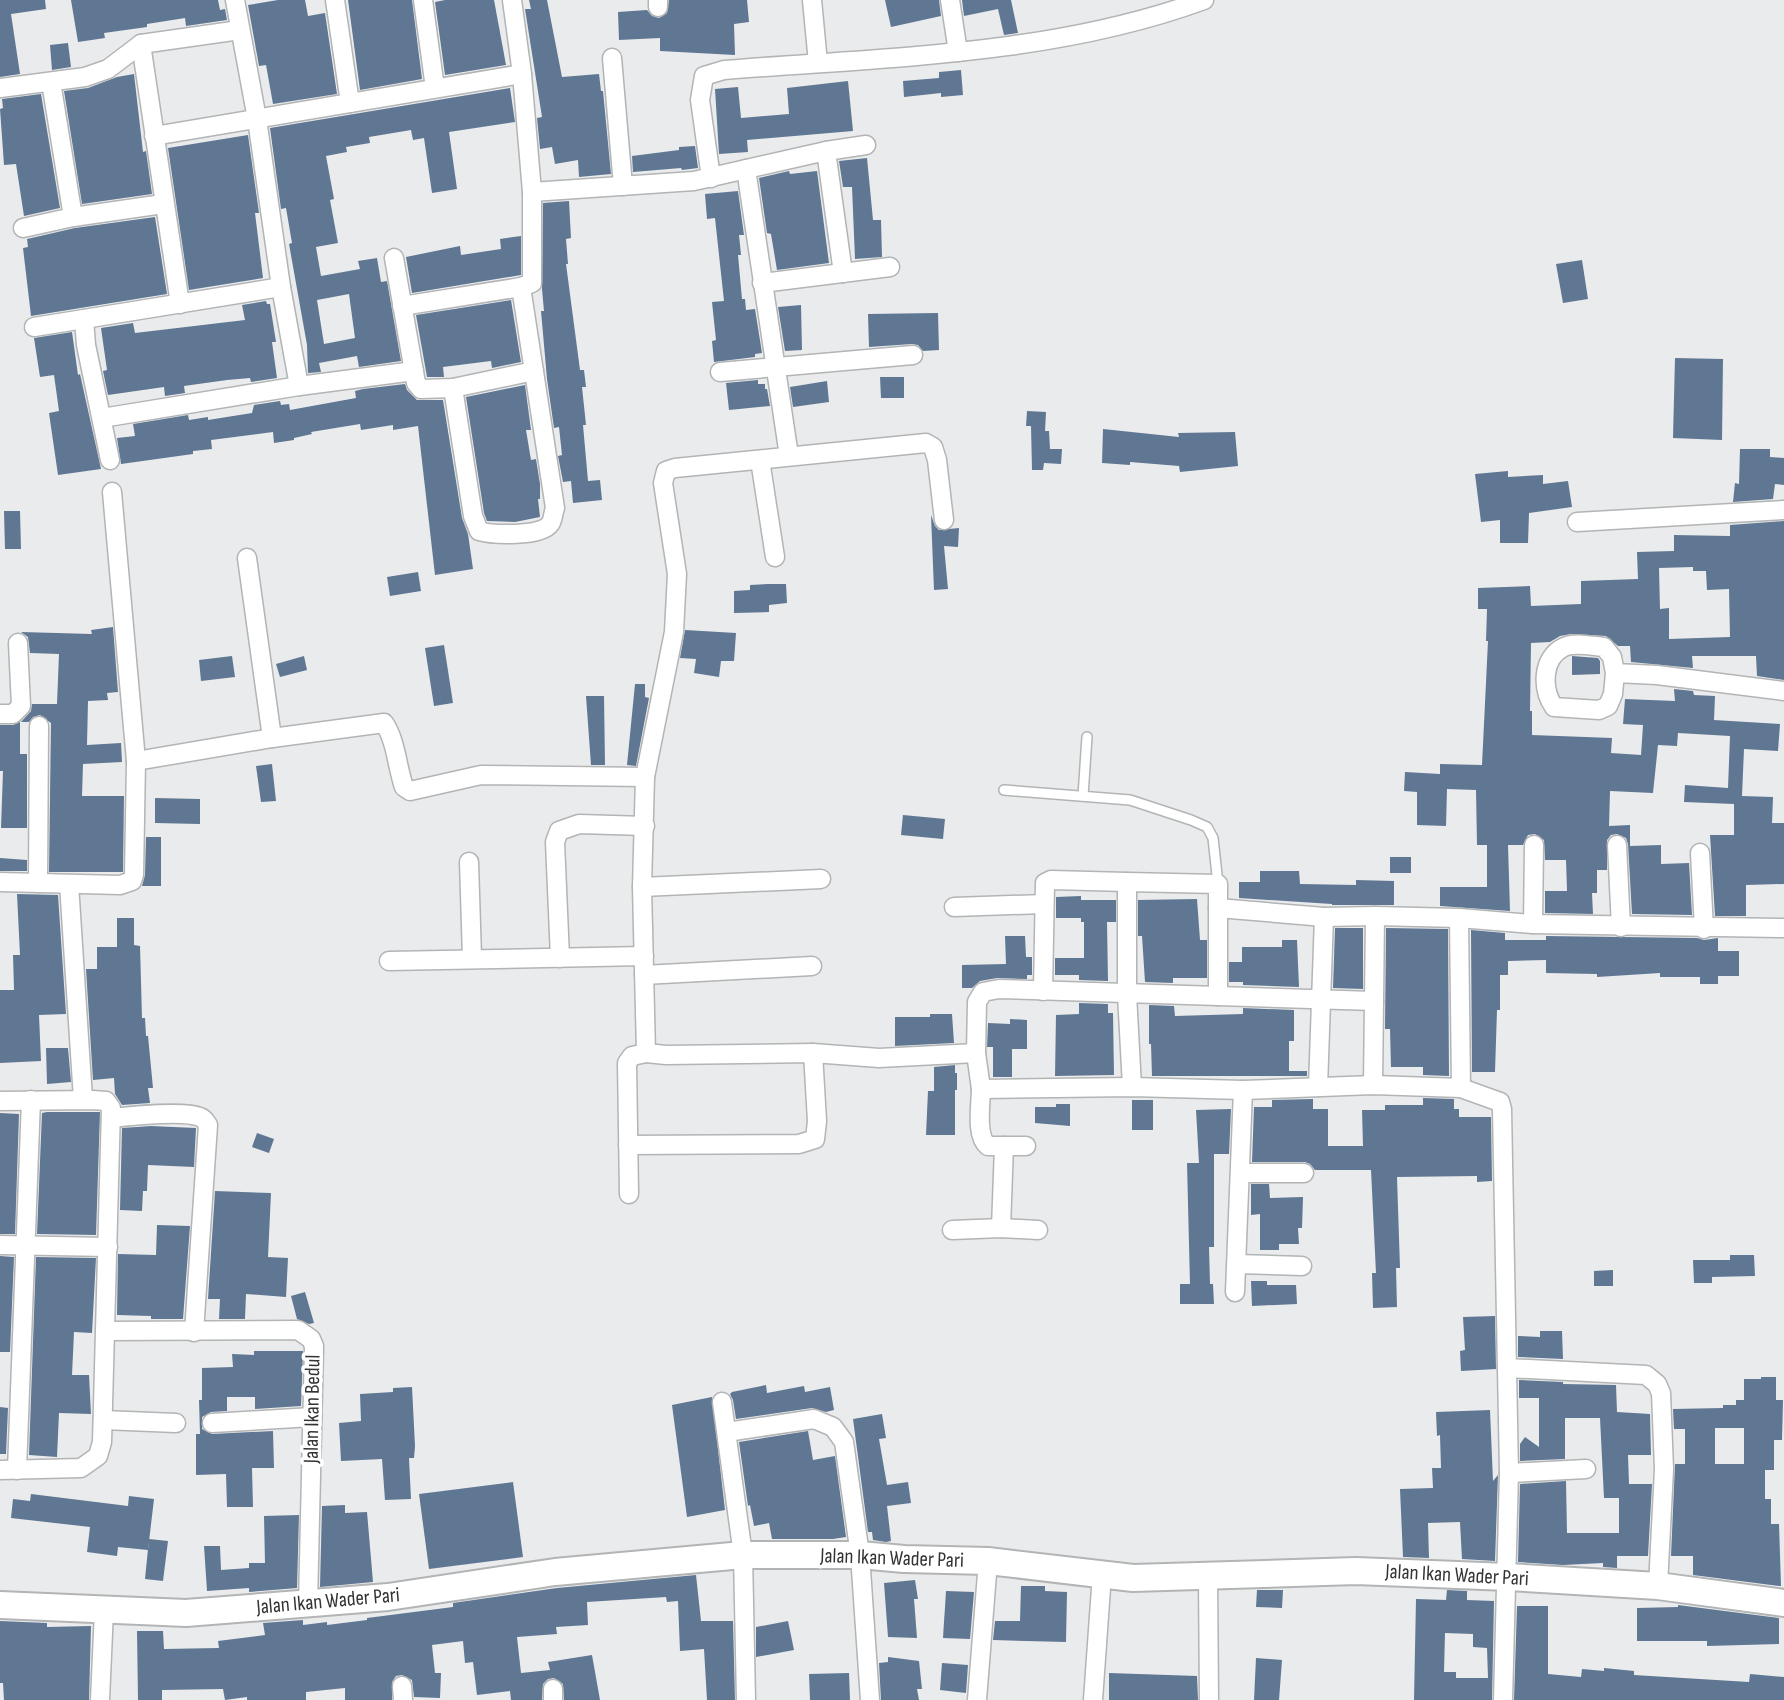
<svg xmlns="http://www.w3.org/2000/svg" width="1784" height="1700" viewBox="0 0 1784 1700" font-family="'Sofia Sans Condensed',sans-serif">
<rect width="100%" height="100%" fill="#eaebec"/>
<g fill="#5f7793" fill-rule="evenodd">
<path d="M0,0H45L46,9L11,14L20,74L0,77Z"/>
<path d="M71,0H218L220,10L225,9L227,20L186,26L185,18L147,24V27L104,33L105,38L78,42Z"/>
<path d="M278,0H305L308,16L325,13L337,94L273,104L266,65L259,66L248,5Z"/>
<path d="M348,0H412L422,79L360,90Z"/>
<path d="M445,0H494L506,65L445,75L435,2Z"/>
<path d="M529,0H547L562,77L599,74L601,91H603L611,174L579,177L578,160L555,164L552,147L540,149L537,118L542,117L525,9H531Z"/>
<path d="M669,0H747L749,22L734,24L735,55L660,51V38L619,40L618,12L647,10L652,16L659,18L667,13Z"/>
<path d="M885,0H939L941,16L891,27Z"/>
<path d="M962,0H1011L1018,33L1004,35L998,9L964,16Z"/>
<path d="M68,43L71,67L52,70L50,45Z"/>
<path d="M961,70L963,95L941,97V93L904,97L903,81L939,78V72Z"/>
<path d="M134,74L143,152L146,151L152,194L82,204L64,91L88,88L117,77Z"/>
<path d="M848,81L853,131L747,140L748,152L719,154L715,89L738,87L741,118L789,114L787,88Z"/>
<path d="M510,88L515,122L449,132L457,189L432,193L424,138L413,140L411,130L369,137L370,143L346,147L347,152L326,156L334,199L330,200L338,243L316,247L321,276L360,269L358,261L377,258L381,282L387,281L401,361L359,367L357,356L319,363L321,372L308,373L307,345L289,244L292,243L286,208L281,209L270,128ZM349,294L355,338L324,344L317,300Z"/>
<path d="M41,94L60,208L24,216L16,164L4,165L0,109L3,108L2,99Z"/>
<path d="M248,135L259,213H255L263,278L189,290L168,148Z"/>
<path d="M695,146L698,168L682,170L681,168L633,172L632,156L679,150V147Z"/>
<path d="M867,158L873,220H881L882,257L855,259L852,187H843L839,161Z"/>
<path d="M789,171L790,174L817,171L829,263L777,270L771,234L767,233L759,178Z"/>
<path d="M738,191L744,235H739L741,255H738L742,299H745L746,310L755,309L762,353L755,354V357L714,362L712,341L716,340L712,302L724,301L715,218L707,219L705,194Z"/>
<path d="M569,201L571,238L566,239L568,264H566L580,370H584L586,387H582L586,425H583L588,481L600,480L602,500L573,503L571,481L563,482L558,456L562,455L559,427L554,428L547,379L541,311H544L542,289L543,203Z"/>
<path d="M155,217L167,294L31,316L23,248L28,247L27,239L75,228Z"/>
<path d="M521,236V275L412,293L406,257L460,246L461,255L501,249L500,239Z"/>
<path d="M1582,260L1588,299L1563,303L1556,264Z"/>
<path d="M511,300L521,362L492,368L491,361L443,367L444,377H427L416,315Z"/>
<path d="M266,301L267,304H270L276,342H272L277,378L251,382L250,378L227,380L184,386L185,393L165,396L164,387L108,395L103,371L107,370L101,328L133,323L135,333L245,320L242,305Z"/>
<path d="M801,305L802,350L785,351L778,307Z"/>
<path d="M938,313L939,350L923,351L918,345L912,344L869,347L868,314Z"/>
<path d="M72,332L78,375L80,374L101,469L58,475L49,413L59,411L54,375L40,377L34,338Z"/>
<path d="M1675,358L1723,359L1722,440L1673,438Z"/>
<path d="M880,377H904V398H881Z"/>
<path d="M758,380V384H765V389H767L770,406L729,410L726,383Z"/>
<path d="M827,381L829,402L793,407L790,387Z"/>
<path d="M405,384L407,390L417,400H443L462,518L468,534L473,569L435,575L418,426L393,430V425L361,430L360,424L311,432L312,434L294,438V440L274,443L273,432L211,440L212,449L193,451V454L121,464L117,438L135,436L133,424L188,415L189,420L208,417V420L252,413L254,405L280,401L281,405L289,404L290,410L356,398L355,391L363,389Z"/>
<path d="M525,385L531,430H526L531,460L536,459L540,484V499H538L540,517L515,522L487,521L484,513L466,397Z"/>
<path d="M1027,411L1046,412L1045,431H1049L1050,449H1062L1061,464L1044,463L1043,470H1032L1031,426H1026Z"/>
<path d="M1103,429L1179,437L1178,433L1235,432L1238,466L1180,472L1179,466L1130,462V465L1102,463Z"/>
<path d="M1740,449H1770V457L1784,458V485L1775,484L1773,499L1733,502L1735,483L1739,484Z"/>
<path d="M1508,471V477L1543,475V484L1568,481L1572,507L1529,513L1528,543H1500V520L1481,522L1475,474Z"/>
<path d="M4,511H20L21,549H5Z"/>
<path d="M931,515L935,526L939,530L959,528L958,547L944,546L948,589L934,590Z"/>
<path d="M1784,521V680L1757,676L1756,656H1692L1693,668L1631,662L1630,646H1618L1606,636L1571,634L1560,636L1550,642L1531,643L1530,711H1532V735L1612,738L1611,753L1641,755L1643,725L1623,724L1625,699L1675,701L1674,689L1693,691L1694,695L1715,696L1714,720L1780,724L1778,751L1744,749L1742,796L1773,797L1772,823H1784V884L1746,885V916H1715L1710,835H1734V804L1684,802L1685,785L1728,788L1730,736L1678,733L1677,746L1658,745L1653,793L1610,791L1609,826L1630,825V846L1661,845V864L1689,863L1692,915L1632,914L1628,844L1626,838L1617,834L1611,835L1607,840V870H1597V893H1592L1593,914L1545,913V891H1567L1566,860H1545L1544,840L1535,834L1528,835L1523,845H1508L1510,911L1440,906V887H1487V845H1477L1476,790L1447,789L1446,826L1417,825V792L1404,791L1405,772L1440,774V764L1482,765L1488,641H1486L1487,609H1478V588L1530,586L1531,606L1581,604V581L1638,579L1637,552L1674,551V535L1730,536V525ZM1693,567V571H1706L1707,590L1729,589L1730,637L1669,639V608L1660,609L1659,568Z"/>
<path d="M418,572L421,591L390,596L387,577Z"/>
<path d="M768,584H786L787,603L769,605V612L734,613V591L750,590V585Z"/>
<path d="M113,627L118,692L107,693L108,700L88,701L87,745L121,743L122,762L83,764L82,796H124L123,872H49L51,723L40,715L33,717L29,722H21L31,711L32,704H57L59,654L30,653L28,637L21,632L92,634L91,630Z"/>
<path d="M685,630L736,633L734,661H721L719,677L694,673L696,659L680,658Z"/>
<path d="M444,645L453,703L434,706L425,648Z"/>
<path d="M232,656L235,677L201,681L199,660Z"/>
<path d="M304,656L307,670L280,677L276,664Z"/>
<path d="M1572,656L1598,658L1600,661V674L1572,675Z"/>
<path d="M635,684H645V697L649,698L636,766L627,765Z"/>
<path d="M586,696H604L605,765H591Z"/>
<path d="M20,722V754H27V828H1L3,771H0V725H13Z"/>
<path d="M272,764L276,801L261,802L256,766Z"/>
<path d="M155,798L200,799V824L155,823Z"/>
<path d="M903,815L945,819L943,839L901,835Z"/>
<path d="M146,837H161V886H142L145,875Z"/>
<rect x="1390" y="857" width="21" height="16"/>
<path d="M0,858L27,860V871H0Z"/>
<path d="M1260,871H1299L1300,884L1356,885V880L1394,881V905H1332V904L1239,898V882H1260Z"/>
<path d="M17,894L58,895L66,1014L39,1015L41,1061L0,1063V990H14L13,955H20Z"/>
<path d="M1081,896V900H1116V922H1107L1108,981L1079,980V975H1055V958H1084V922H1081V918H1056V897Z"/>
<path d="M1197,899L1200,940H1207V978H1173V983L1145,982L1142,936H1138V900Z"/>
<path d="M117,918H134V945L140,946L142,1018H145L146,1036H148L153,1088H148L150,1103L122,1105L115,1094L114,1078L93,1080L86,969H97V947H117Z"/>
<path d="M1335,928H1363V989L1333,988Z"/>
<path d="M1386,928L1448,929L1449,1076L1423,1075V1067H1391L1390,1029H1385Z"/>
<path d="M1471,930L1505,933V940H1546V936L1697,938L1704,940L1718,938V951H1739V976H1718V984H1700V977H1660V973L1597,977V974L1546,973V960L1508,961V975H1500V1010H1497L1495,1072H1472Z"/>
<path d="M1005,936H1025L1026,957H1032V975H1027V979L997,978L980,981L972,988H962V965L1006,964Z"/>
<path d="M1282,940H1297L1299,987L1243,985V982H1229V962H1242V947H1282Z"/>
<path d="M1079,1003L1108,1004V1013H1113L1114,1075L1055,1076L1056,1015L1079,1014Z"/>
<path d="M1149,1005L1174,1006L1175,1016L1243,1014V1008L1294,1010V1041H1289V1071H1307V1076H1152L1151,1044H1149Z"/>
<path d="M930,1014H952L954,1043L895,1046V1017H930Z"/>
<path d="M1010,1019L1027,1020V1049H1012V1077H993V1047H987L988,1023L1010,1024Z"/>
<path d="M46,1048H68L71,1082L47,1084Z"/>
<path d="M955,1065V1073H957V1090H955V1135H926L928,1091H934V1067Z"/>
<path d="M1423,1098L1454,1099V1109H1459V1117H1491L1492,1181L1477,1182V1176L1397,1177L1400,1268H1396L1397,1307L1373,1308L1372,1273H1376L1371,1170H1315L1310,1164L1305,1162H1252L1254,1107H1272V1100L1313,1099V1109H1328V1146H1363L1362,1110H1385V1105H1423Z"/>
<rect x="1132" y="1100" width="21" height="30"/>
<path d="M1056,1104H1070V1126L1035,1123V1107H1056Z"/>
<path d="M1231,1109L1229,1154H1214V1247H1209L1210,1284H1213L1214,1304H1180V1284H1190L1187,1163H1199L1196,1110Z"/>
<path d="M47,1112H100L96,1235L37,1234L42,1113Z"/>
<path d="M0,1113L19,1114L15,1234H0Z"/>
<path d="M151,1126L196,1128L194,1167L148,1165L147,1191H143L142,1211L120,1210L122,1128Z"/>
<path d="M257,1133L274,1139L269,1153L252,1147Z"/>
<path d="M1251,1184H1269L1270,1198L1303,1197L1302,1228H1298L1299,1244H1279V1250H1260V1214L1251,1215Z"/>
<path d="M215,1191L271,1193L268,1257L288,1258L286,1297L246,1294L245,1319H219L220,1299H208Z"/>
<path d="M157,1225L190,1226L183,1319H151V1316L117,1315L118,1254L156,1255Z"/>
<path d="M1730,1255H1754L1755,1276L1712,1277V1283H1694L1693,1260H1730Z"/>
<path d="M0,1256L14,1257L10,1352H0Z"/>
<path d="M36,1257L96,1258L92,1333L74,1332L72,1375H89L91,1414L59,1413L57,1457L29,1455Z"/>
<path d="M1613,1270V1286H1594V1271Z"/>
<path d="M1251,1281H1267V1285H1296L1297,1304L1252,1306Z"/>
<path d="M305,1292L314,1323L309,1324L297,1319L291,1296Z"/>
<path d="M1495,1316L1496,1369L1461,1371L1460,1351L1465,1350L1463,1317Z"/>
<path d="M1540,1331H1562L1563,1359L1518,1357V1336L1540,1337Z"/>
<path d="M254,1351H303L301,1406L255,1409V1397H227V1411L211,1412L202,1417V1429L212,1434L273,1431L274,1468H252L253,1507H227L226,1474L196,1475V1434H200L199,1400H202V1368L233,1367L232,1354L254,1355Z"/>
<path d="M1761,1377H1776V1400H1783L1782,1440H1774V1470H1765V1499H1771V1524H1779L1781,1586H1779L1693,1575V1556H1671L1675,1464H1685V1429H1674L1673,1409L1723,1408V1405H1736V1400H1744V1379H1761ZM1715,1428H1744V1464H1715Z"/>
<path d="M1519,1380L1563,1382V1384L1616,1385L1617,1412L1650,1414L1651,1455H1628L1629,1484H1652L1648,1556H1617V1568L1603,1567V1563L1563,1565L1518,1562L1520,1484L1566,1481L1567,1533H1619V1498H1604L1600,1418H1565V1459L1520,1461V1444L1525,1437L1539,1447V1398H1519Z"/>
<path d="M766,1385L767,1393L804,1386L805,1392L830,1387L834,1410L826,1412L812,1408L736,1419L733,1400L730,1394L732,1392Z"/>
<path d="M412,1387L415,1446L414,1458H409L411,1499L385,1500L382,1459L341,1461L339,1423L361,1421L360,1394L393,1392V1388Z"/>
<path d="M712,1397L725,1510L687,1517L672,1405Z"/>
<path d="M0,1407L8,1408L6,1454H0Z"/>
<path d="M1490,1410L1493,1481L1498,1475L1495,1561L1462,1559L1460,1522L1428,1523L1429,1558L1403,1557L1400,1489L1433,1488L1432,1468H1441L1440,1435L1437,1436L1436,1412Z"/>
<path d="M882,1414L886,1438L879,1439L887,1485L908,1482L911,1503L887,1506L891,1541L886,1542L873,1540L872,1532H868L853,1419Z"/>
<path d="M808,1431L813,1460L835,1456L846,1537L833,1539H772L769,1523L754,1526L750,1505L748,1506L739,1442Z"/>
<path d="M513,1482L523,1557L429,1569L419,1494Z"/>
<path d="M31,1494L128,1506L129,1496L154,1499L148,1550L118,1547L117,1556L87,1552L90,1527L11,1518L13,1499L30,1501Z"/>
<path d="M345,1505V1513L367,1512L373,1582L320,1587L322,1506Z"/>
<path d="M299,1515L297,1588L249,1592V1588L207,1591L204,1546H220L221,1570L249,1568V1563H265L264,1516Z"/>
<path d="M149,1539L168,1541L163,1581L145,1579Z"/>
<path d="M696,1575L701,1621H733L735,1700H707L704,1649L680,1651L678,1601L667,1602L666,1597L587,1602L588,1625L556,1627L557,1634L517,1637L521,1673L550,1670L548,1662L592,1655L600,1700H564L563,1684L554,1678L548,1679L543,1684L542,1700H511L510,1691L477,1695L473,1662L465,1663L463,1641L432,1645L435,1673H441L440,1698L414,1697L412,1680L402,1675L396,1676L392,1682V1700H345V1688L306,1692V1700H247V1697L225,1700L223,1689L162,1690V1700H138L137,1631H163L164,1649L219,1648L218,1641L265,1635L263,1623L303,1620V1625L327,1622V1625L367,1620V1618L453,1607V1603L557,1588Z"/>
<path d="M915,1580L918,1599H914L917,1638L888,1637L884,1583Z"/>
<path d="M1021,1586H1045V1591L1067,1592L1066,1642L993,1640L995,1621H1020Z"/>
<path d="M1257,1590H1283L1282,1608L1256,1607Z"/>
<path d="M1447,1590L1467,1591V1600L1494,1601L1492,1700H1414L1416,1599L1446,1600ZM1445,1633L1473,1634V1647L1487,1648L1488,1678H1456V1672H1444Z"/>
<path d="M946,1591L974,1592L970,1639L943,1638Z"/>
<path d="M1678,1605L1779,1618V1644L1707,1646V1641H1637V1608L1678,1607Z"/>
<path d="M1517,1606H1548V1674L1581,1677L1582,1669L1604,1671V1668L1634,1671V1675L1749,1682L1750,1674L1784,1677V1700H1514Z"/>
<path d="M0,1621L47,1623V1627L91,1626L89,1700H4L3,1683H0Z"/>
<path d="M788,1621L794,1650L756,1657V1627Z"/>
<path d="M888,1657L919,1661L922,1689H917L919,1700H881L879,1663L888,1662Z"/>
<path d="M1256,1658L1282,1660L1279,1700H1254Z"/>
<path d="M942,1663L968,1665L966,1693L940,1690Z"/>
<path d="M849,1673L850,1700H810L809,1674Z"/>
<path d="M1109,1673L1197,1676L1198,1700H1109Z"/>
</g>
<g fill="none" stroke-linecap="round" stroke-linejoin="round">
<g stroke="#b2b4b5" stroke-width="12">
<g id="lane">
<path d="M1004,790L1130,800L1191,820L1207,827L1213,838L1218,884"/>
<path d="M1083,796L1087,737"/>
</g>
</g>
<g stroke="#b2b4b5" stroke-width="21">
<g id="street">
<path d="M235,0L257,119L281,287L299,386"/>
<path d="M335,0L350,103"/>
<path d="M423,0L435,88"/>
<path d="M658,0V7"/>
<path d="M812,0L818,63"/>
<path d="M950,0L958,52"/>
<path d="M141,44L180,304"/>
<path d="M612,58L623,186"/>
<path d="M51,82L73,217"/>
<path d="M0,88L85,77L108,69L141,44L240,30"/>
<path d="M154,136L522,74"/>
<path d="M826,151L843,273"/>
<path d="M746,169L789,456"/>
<path d="M711,178L700,100L704,76L724,70C884,57 1051,56 1204,0"/>
<path d="M532,192L694,181L826,151L866,145"/>
<path d="M23,228L73,217L163,204"/>
<path d="M394,258L416,383L421,389L453,388L534,371"/>
<path d="M762,283L890,267"/>
<path d="M402,306L521,287L532,283V192L522,74L512,0"/>
<path d="M34,327L84,319"/>
<path d="M720,372L913,355"/>
<path d="M453,388L473,516L479,531C492,535 541,537 550,524C553,521 553,513 555,508L521,287"/>
<path d="M102,418L299,386L414,371"/>
<path d="M110,460L86,345L84,319L281,287"/>
<path d="M760,460L775,557"/>
<path d="M944,520L937,460L933,447L926,443L675,468L666,471L663,483L677,574L674,632L645,777L642,887L646,1053L666,1055L813,1053L879,1058L976,1053"/>
<path d="M1577,522L1784,510"/>
<path d="M247,558L272,738"/>
<path d="M1615,673L1613,694L1608,706L1599,710L1554,707C1542,690 1541,658 1564,647C1575,642 1592,646 1604,647L1612,657L1615,673L1657,675L1784,691"/>
<path d="M0,714H13L21,706L18,643"/>
<path d="M136,761L272,738L384,723C396,740 397,767 404,787L410,791L481,775L645,777"/>
<path d="M1617,845L1621,927"/>
<path d="M1700,853L1704,929"/>
<path d="M469,862L472,958"/>
<path d="M0,882L120,885L132,881L134,875L136,761L112,492"/>
<path d="M38,883L39,726"/>
<path d="M69,884L83,1099"/>
<path d="M642,887L821,879"/>
<path d="M954,907L1044,904"/>
<path d="M1218,908L1324,917L1375,916L1459,918L1533,924L1784,928"/>
<path d="M1459,918L1461,1088"/>
<path d="M1533,924L1534,845"/>
<path d="M560,958L555,842L559,831L579,824L645,826"/>
<path d="M389,961L644,956"/>
<path d="M644,975L812,966"/>
<path d="M1043,991L1045,883L1051,880L1127,882"/>
<path d="M1374,1001L999,989L983,992L977,1002L976,1053L981,1089L1132,1087L1243,1090L1373,1085L1461,1088L1500,1102L1502,1109L1509,1473L1503,1700"/>
<path d="M1373,1085L1375,916"/>
<path d="M1132,1087L1127,994V882L1218,884V996"/>
<path d="M1318,1087L1324,917"/>
<path d="M981,1089C981,1104 975,1136 988,1146H1026"/>
<path d="M0,1101L93,1100L106,1101L111,1108L102,1442L98,1456L81,1468L0,1470"/>
<path d="M111,1118C130,1116 184,1110 200,1117C205,1119 205,1121 208,1125L194,1332"/>
<path d="M628,1145L799,1144L815,1139L817,1121L813,1053"/>
<path d="M1241,1173H1304"/>
<path d="M629,1194L627,1063L632,1056L646,1053"/>
<path d="M1001,1228L1004,1146"/>
<path d="M952,1230L1001,1228L1038,1230"/>
<path d="M0,1245L108,1247"/>
<path d="M1237,1264L1302,1266"/>
<path d="M1235,1292L1243,1090"/>
<path d="M106,1331L298,1330L311,1339L314,1346L308,1604"/>
<path d="M1507,1368L1646,1375L1657,1384L1661,1393L1664,1469L1658,1586"/>
<path d="M722,1402L743,1555L746,1700"/>
<path d="M103,1420L176,1423"/>
<path d="M212,1423L312,1417"/>
<path d="M727,1432L814,1419L833,1427L844,1442L860,1555L870,1700"/>
<path d="M17,1470L31,1100"/>
<path d="M1509,1473L1586,1469"/>
<path d="M1208,1577L1209,1700"/>
<path d="M402,1686L403,1700"/>
<path d="M553,1689V1700"/>
<path d="M100,1700L104,1610"/>
<path d="M977,1700L988,1561"/>
<path d="M1093,1700L1102,1574"/>
</g>
</g>
<g stroke="#b2b4b5" stroke-width="30">
<path id="secondary" d="M0,1605L186,1613L388,1597L555,1572L743,1555H860L904,1559L988,1561L1133,1578L1356,1571L1508,1577L1658,1586L1784,1603"/>
</g>
<use href="#lane" stroke="#fff" stroke-width="9"/>
<use href="#street" stroke="#fff" stroke-width="18"/>
<use href="#secondary" stroke="#fff" stroke-width="26"/>
</g>
<g text-anchor="middle" dominant-baseline="central" stroke-width="7" stroke-linejoin="round" paint-order="stroke">
<g font-size="21" fill="#323333" stroke="#fff">
<text transform="translate(312 1409) rotate(-89)">Jalan Ikan Bedul</text>
<text transform="translate(892 1558) rotate(2)">Jalan Ikan Wader Pari</text>
<text transform="translate(1457 1575) rotate(3)">Jalan Ikan Wader Pari</text>
<text transform="translate(328 1601) rotate(-5)">Jalan Ikan Wader Pari</text>
</g>
</g>
</svg>
